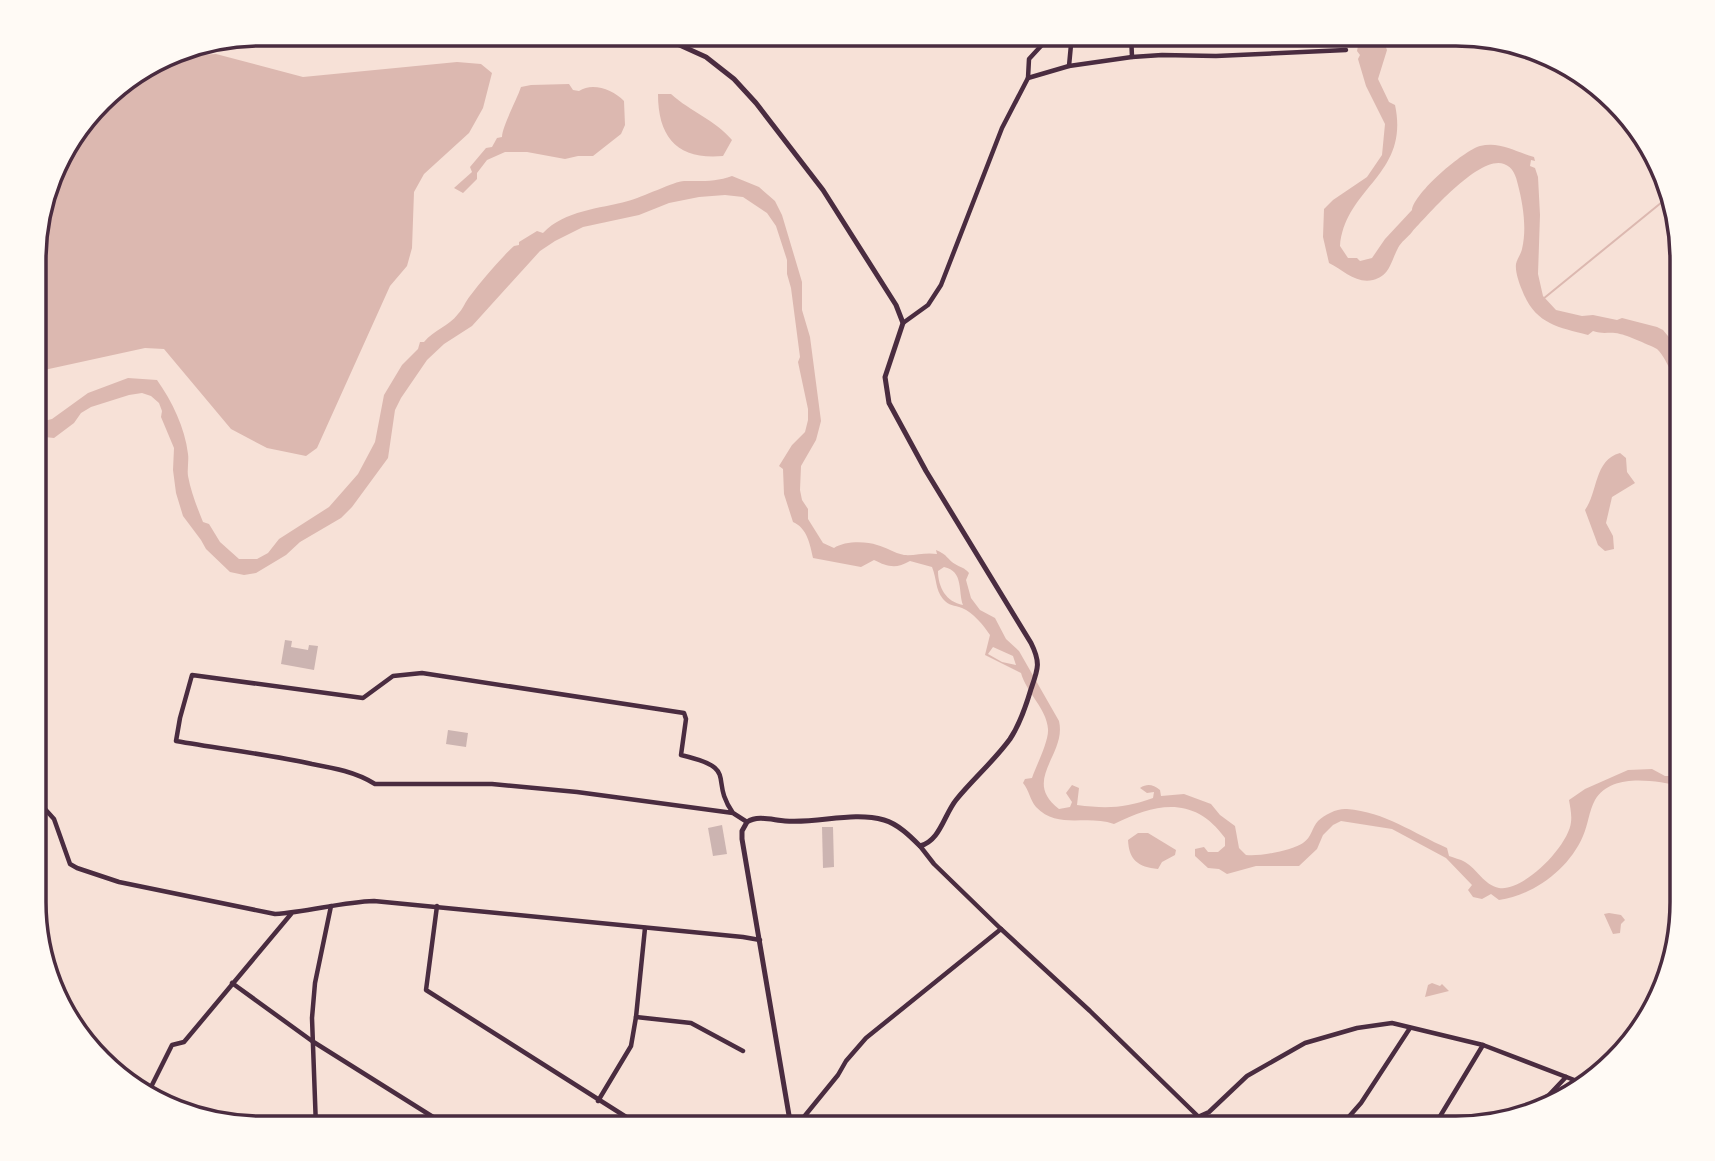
<svg xmlns="http://www.w3.org/2000/svg" width="1715" height="1161" viewBox="0 0 1715 1161" font-family="Inter,sans-serif">
<rect width="100%" height="100%" fill="#f7e1d7"/>
<g fill="#dcb8b0" fill-rule="evenodd">
<path d="M1354,34H1381L1387,50L1378,79L1389,102L1395,105C1410,175 1345,187 1340,246L1348,258H1357L1360,261L1372,258L1385,239L1412,210C1414,193 1463,151 1480,146C1500,141 1516,152 1534,157L1535,161L1531,160L1530,166L1535,168L1538,177L1540,215L1538,274L1543,296L1556,310L1582,316L1593,315L1617,320L1622,318L1657,327L1663,330L1677,347L1681,356V416C1674,404 1675,391 1670,377L1672,373C1668,366 1663,354 1657,349C1654,347 1624,334 1620,334C1609,331 1605,335 1593,331L1588,335C1557,327 1535,324 1522,290C1519,283 1515,271 1516,264C1517,259 1521,254 1522,249C1527,229 1523,204 1518,185C1516,176 1513,167 1504,164C1479,155 1428,215 1412,232C1408,237 1401,242 1398,248C1391,261 1390,276 1373,280C1356,284 1343,270 1329,263L1323,237L1324,209L1333,200L1367,177L1382,155L1385,124L1366,86L1358,59L1360,55L1357,51L1359,41Z"/>
<path d="M216,54L303,77L457,62L481,64L492,73L483,108L469,133L424,174L414,192L412,248L407,266L390,286L317,448L306,456L267,448L231,429L164,349L145,348L35,372V230L57,159L110,90L163,57Z"/>
<path d="M569,84L573,90L579,91C593,82 613,90 624,101L625,125L621,134L593,156H578L565,159L527,152H505L487,160L477,173V179L463,193L454,188L472,172L470,167L486,148L492,147L497,138L502,137C502,127 517,99 521,87L531,85Z"/>
<path d="M658,94H671C691,112 714,119 732,140L723,156C678,160 658,138 658,94Z"/>
<path d="M732,176L759,187L775,201L782,215L802,282V310L810,337L821,421L816,440L801,466L800,490L802,500L808,509V519L823,543L834,548C844,541 866,541 877,545C886,547 894,553 904,555C915,556 925,552 937,554L936,550C948,555 946,558 955,564C961,568 964,567 969,573L966,580L971,598L980,610L995,618L1006,639L1019,651L1059,721C1067,755 1021,780 1059,809L1070,807L1072,802L1066,793L1072,785L1079,788L1077,805C1107,809 1125,808 1153,798L1154,792L1147,793L1140,788C1148,783 1153,785 1160,790L1161,796L1184,794L1211,804L1220,815L1235,826L1239,848L1246,855C1259,857 1293,850 1303,843C1312,837 1312,827 1318,821C1325,814 1338,808 1347,809C1385,812 1413,833 1447,848L1449,856C1454,858 1460,859 1465,862C1477,869 1484,885 1499,888C1524,892 1569,845 1571,822C1572,815 1570,806 1569,800L1585,789L1628,770L1652,769L1665,776H1681V786C1655,781 1612,772 1595,800C1589,811 1588,825 1583,836C1569,869 1534,895 1499,900L1491,894L1482,899L1473,897L1468,890L1472,885L1446,858L1392,829L1341,821L1333,825L1323,835L1317,849L1299,866H1256L1227,874L1219,869L1208,868L1195,856V849L1204,847L1208,852H1218L1225,846V838C1194,795 1156,803 1114,824C1086,814 1058,830 1036,807C1030,800 1029,790 1023,783L1025,779L1032,778C1036,766 1049,741 1048,729C1047,709 1026,692 1021,673L985,655L990,635C984,626 973,612 962,608C954,605 949,606 943,599C935,589 937,579 932,567L910,561C896,569 888,567 874,560L861,567L813,558C810,544 807,528 793,522L784,494L783,469L779,466L792,445L805,432L808,420V409L798,362L800,357L791,288L787,274V260L776,226L767,213L743,197L725,195L699,197L669,203L639,215L583,227L555,241L540,251L472,326L444,344L427,360L401,398L395,410L388,458L352,507L341,518L300,542L286,555L256,573L244,575L230,572L206,549L201,540L183,516L176,493L173,470L174,448L161,417L162,411L159,403L151,396L142,393L129,395L91,407L81,413L74,423L54,438L45,437L35,441V429L40,422L52,419L88,393L128,378L157,380C172,401 185,428 188,454C189,461 187,469 188,476C191,492 197,507 203,522L209,524L220,542L239,559H257L268,553L279,539L329,507L358,474L375,442L384,395L402,365L418,349L420,342H424C434,330 449,326 458,314C463,309 465,302 470,296C483,279 498,261 514,246L519,245V242L537,231L543,233C565,210 599,209 628,201C641,198 675,181 684,181C701,181 716,182 732,176ZM944,567C964,571 958,592 963,605C946,602 938,587 938,571ZM993,647L1013,656L1016,665L1002,662L988,654Z"/>
<path d="M1620,453L1626,458L1627,472L1635,483L1612,497L1606,523L1613,536L1614,549L1605,551L1598,545L1585,510C1598,492 1594,460 1620,453Z"/>
<path d="M1138,833H1148L1176,850L1175,855L1162,862L1158,869C1138,867 1129,860 1128,840Z"/>
<path d="M1609,913L1621,915L1625,920L1621,924L1620,933L1613,934L1604,914Z"/>
<path d="M1432,983L1440,986L1442,984L1449,991L1425,997L1428,985Z"/>
</g>
<g fill="none" stroke-linecap="round" stroke-linejoin="round">
<path stroke="#dcb8b0" stroke-width="2" d="M1543,299L1667,198"/>
</g>
<g fill="#ccb4b1">
<path d="M285,640L292,641L291,647L308,650L309,645L318,646L314,670L281,664Z"/>
<path d="M448,730L468,733L466,747L446,744Z"/>
<path d="M722,825L727,854L713,856L708,828Z"/>
<path d="M822,827H833L834,867L823,868Z"/>
</g>
<g fill="none" stroke-linecap="round" stroke-linejoin="round">
<g stroke="#4a2c40" stroke-width="4.5">
<path d="M1131,34L1132,57"/>
<path d="M1069,66L1072,34"/>
<path d="M1028,78L1069,66L1132,57L1162,55L1216,56L1346,50"/>
<path d="M903,323L928,305L941,285L1002,128L1028,78L1029,59L1052,34"/>
<path d="M35,798L54,819L70,864L77,868L119,882L275,914C309,912 341,902 374,901L743,937L760,940"/>
<path d="M733,813C708,778 741,769 681,755L686,719L684,713L422,673L393,676L363,698L192,675L180,718L176,741C221,749 267,754 312,764C334,768 356,772 375,784H492L577,792L733,813L747,822"/>
<path d="M920,846L934,864L1001,929L1090,1011L1210,1128"/>
<path d="M437,906L426,990L642,1127"/>
<path d="M232,983L312,1041L449,1127"/>
<path d="M636,1017L691,1023L743,1051"/>
<path d="M147,1095L172,1045L184,1042L291,914"/>
<path d="M598,1101L631,1046L636,1017L645,928"/>
<path d="M1524,1112L1549,1095L1566,1077"/>
<path d="M1200,1116L1209,1112L1247,1076L1305,1043L1357,1028L1392,1023L1483,1045L1582,1083"/>
<path d="M316,1127L312,1018L315,983L331,906"/>
<path d="M802,1127L803,1118L838,1075L846,1061L866,1038L1001,929"/>
<path d="M1339,1128L1361,1103L1410,1028"/>
<path d="M1433,1128L1483,1045"/>
</g>
<path stroke="#4a2c40" stroke-width="5" d="M653,33L706,57L734,79L756,103L823,190L896,305L903,323L885,377L889,403L926,471L1031,643C1041,663 1038,669 1031,689C1026,706 1020,724 1010,739C994,761 973,779 956,800C944,815 940,841 920,846C910,836 898,824 884,820C852,811 818,824 785,821C772,820 758,815 747,822L742,831V839L791,1127"/>
</g>
<path d="M0 0H1715V1161H0ZM260 46H1456A214 214 0 0 1 1670 260V902A214 214 0 0 1 1456 1116H260A214 214 0 0 1 46 902V260A214 214 0 0 1 260 46Z" fill="#fffaf5" fill-rule="evenodd"/>
<path fill="none" stroke="#4a2c40" stroke-width="3.5" d="M260 46H1456A214 214 0 0 1 1670 260V902A214 214 0 0 1 1456 1116H260A214 214 0 0 1 46 902V260A214 214 0 0 1 260 46Z"/>
</svg>
